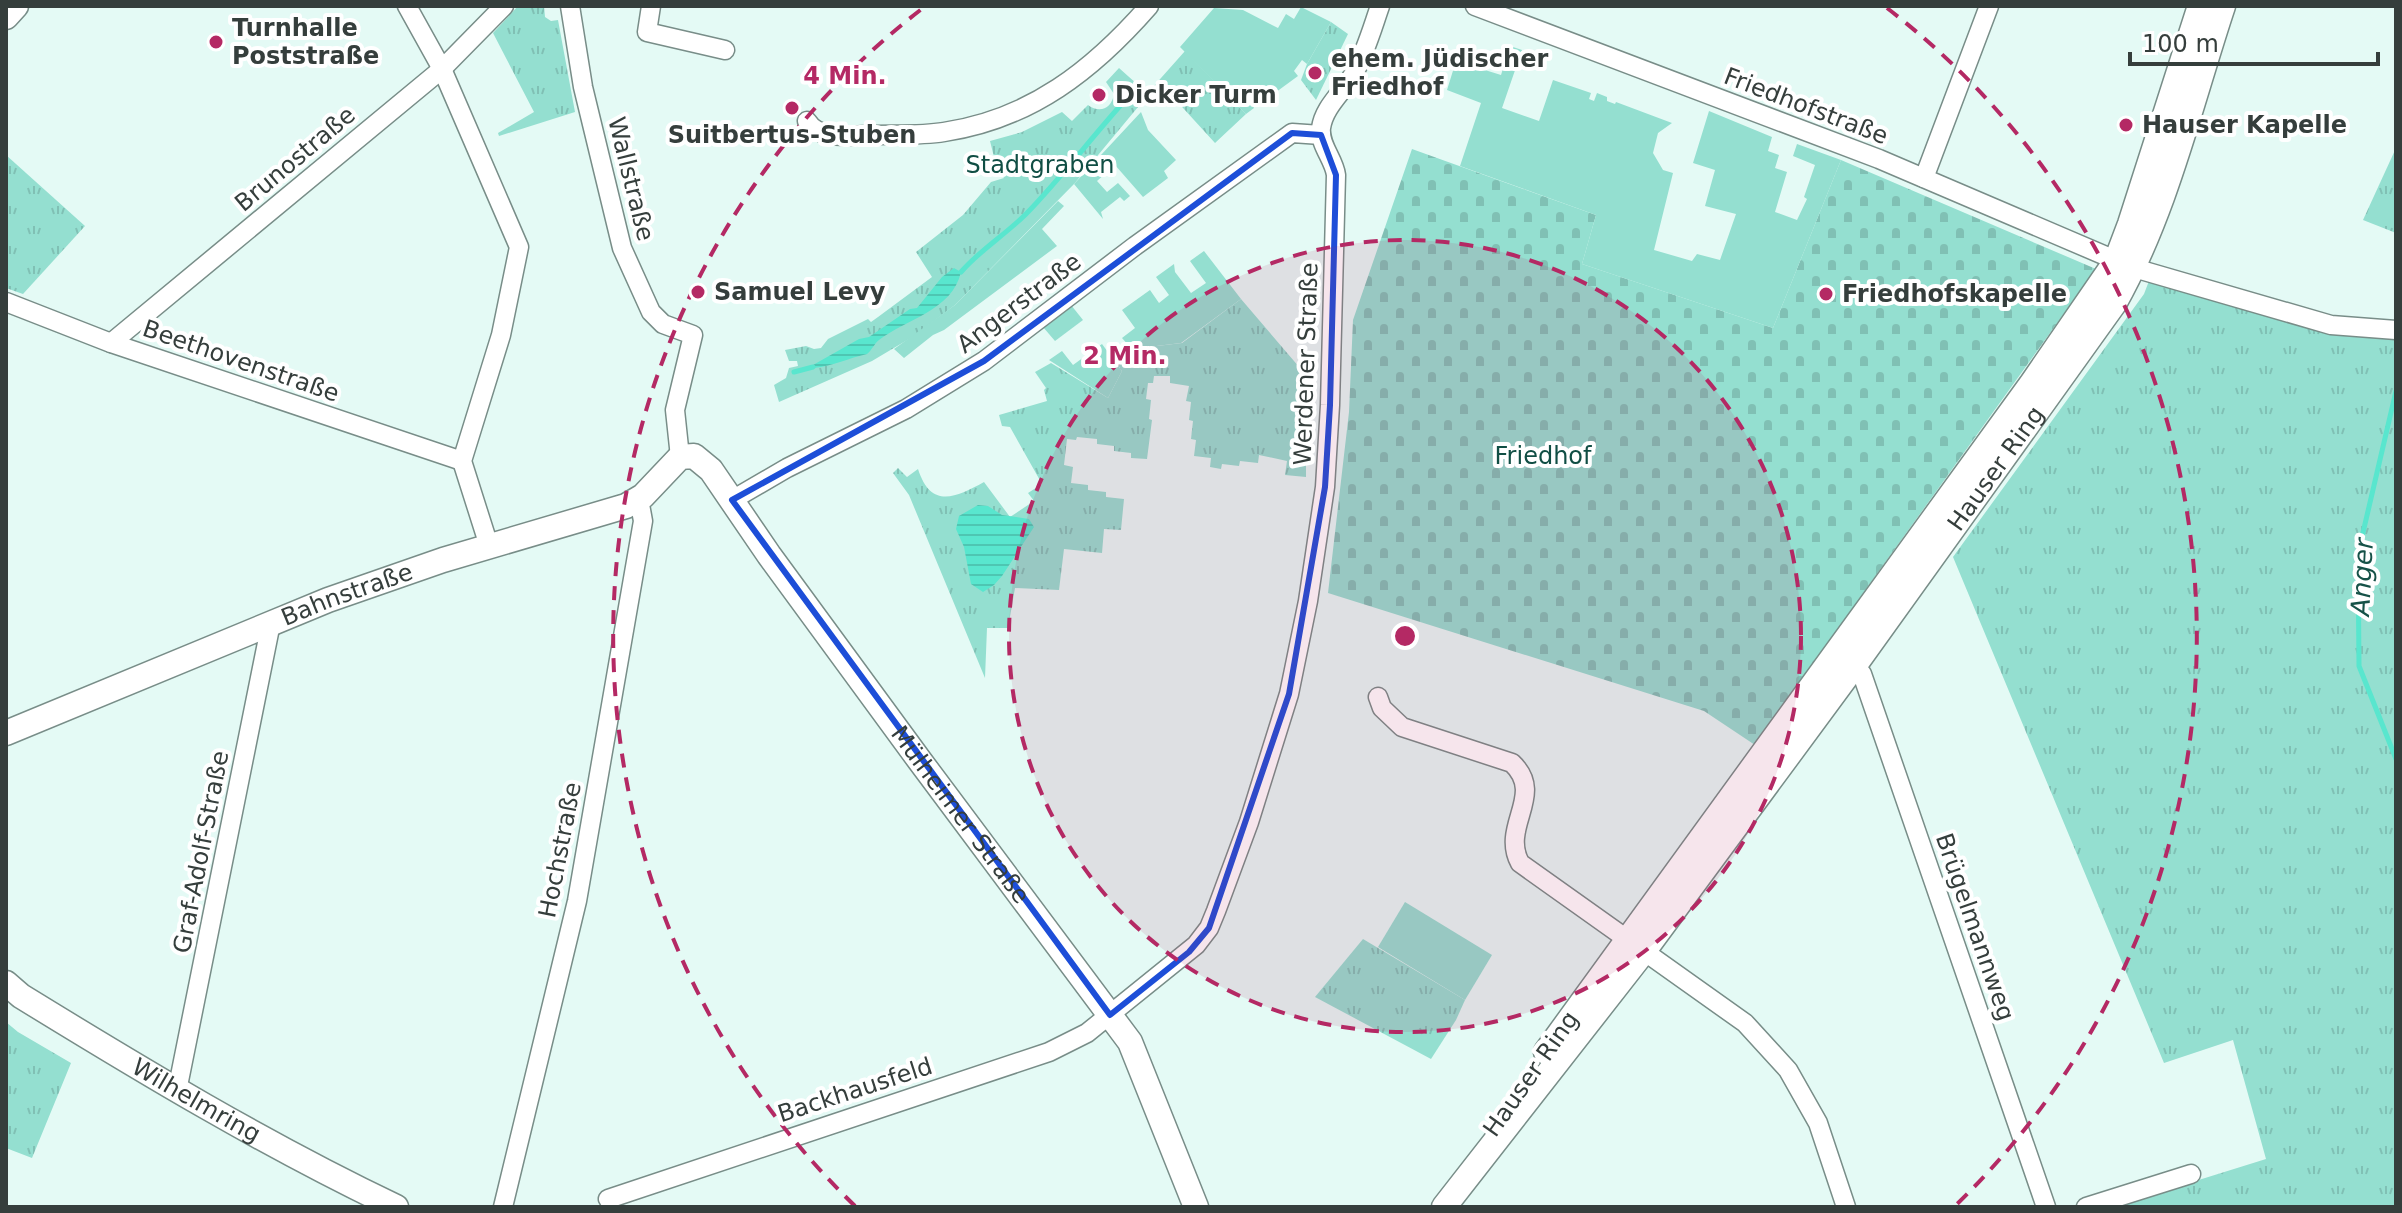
<svg xmlns="http://www.w3.org/2000/svg" width="2402" height="1213" viewBox="0 0 2402 1213" font-family="'DejaVu Sans',sans-serif">
<defs>
<pattern id="grass-tufts" width="24" height="20" patternUnits="userSpaceOnUse" patternTransform="scale(2)"><rect width="24" height="20" fill="#94dfd0"/><path d="M3 7l-1-3M5 7V3M7 7l1-3M15 17l-1-3M17 17v-4M19 17l1-3" fill="none" stroke="#80c0b4"/></pattern>
<pattern id="cemetery-stones" width="16" height="16" patternUnits="userSpaceOnUse" patternTransform="scale(2)"><rect width="16" height="16" fill="#94dfd0"/><path d="M2 7V4a2 2 0 0 1 4 0v3zM10 15v-3a2 2 0 0 1 4 0v3z" fill="#80c0b4"/></pattern>
<pattern id="water-rules" width="6" height="5" patternUnits="userSpaceOnUse" patternTransform="scale(2)"><rect width="6" height="5" fill="#59e6ce"/><path d="M0 2.5h6" fill="none" stroke="#4ec6b2"/></pattern>
</defs>
<rect width="100%" height="100%" fill="#e4faf5"/>
<g fill="url(#grass-tufts)">
<path d="M518,6H544L545,17L551,21L558,20L575,112L499,136L498,133L534,112L493,33Z"/>
<path d="M1331,22L1348,34L1316,100L1301,80L1307,64Z"/>
<path d="M1185,51L1246,114L1215,143L1173,97L1164,96L1153,87Z"/>
<path d="M1119,68L1147,93L1136,105L1138,107L1074,184L955,305L914,336L872,361L779,402L774,385L786,378L789,368L798,366L797,361H789L785,350L806,346L814,349L821,348L828,339L868,319L871,322L878,317L932,277L916,252L963,215L991,182L1004,178L996,165L990,141L1022,132L1062,112L1072,121L1088,105C1100,114 1112,108 1114,94L1106,82Z"/>
<path d="M2396,148V233L2363,220Z"/>
<path d="M6,155L85,226L23,294L6,288Z"/>
<path d="M2152,273L2331,325L2396,330V1207H2112L2266,1159L2233,1040L2164,1063L1953,557L2144,294Z"/>
<path d="M1241,299L1306,375V477L1285,475L1287,461L1259,455L1258,463L1240,461L1239,466L1222,464L1221,469L1210,467L1211,458L1194,456L1196,440L1191,439L1193,421L1189,420L1191,402L1186,401L1189,386L1170,383V376H1154L1153,383H1148L1146,399L1151,400L1149,419L1152,420L1147,459L1131,458V453L1114,451V446L1097,444V439L1077,437L1076,440L1067,439L1064,465L1073,467L1071,483L1088,485V490L1106,492V497L1124,499L1121,530L1104,529L1102,553L1064,549L1059,590L1015,588L1008,628H987L985,678L909,495L893,473L898,468L907,477L918,469C931,509 955,498 984,482L1010,517L1034,501L1028,493L1042,484L1010,427L1002,426L999,415L1047,401L1044,390L1046,388L1035,372L1051,363L1108,398L1122,371L1113,358L1129,346L1140,348L1182,343Z"/>
<path d="M1363,939L1465,1000L1456,1020L1431,1059L1315,997Z"/>
<path d="M6,1022L18,1032L71,1063L32,1158L6,1148Z"/>
</g>
<path fill="url(#cemetery-stones)" d="M1412,149L1596,215L1582,264L1773,328L1841,160L2096,269L1866,589L1758,747L1704,711L1328,593L1349,412L1353,320Z"/>
<g fill="#94dfd0">
<path d="M1301,7L1331,22L1307,64L1302,60L1294,71L1298,76L1268,98L1256,88L1247,95L1254,108L1246,114L1180,47L1214,8L1243,10L1278,28L1286,14L1294,19Z"/>
<path d="M1510,46L1522,50L1502,108L1539,121L1553,80L1591,93L1589,99L1594,101L1597,93L1607,97V101L1615,104L1616,102L1672,123L1658,133L1653,153L1663,170L1673,173L1654,250L1692,261L1697,254L1720,260L1736,214L1705,206L1715,170L1693,163L1709,111L1772,137L1768,151L1779,155L1775,168L1787,172L1775,212L1797,220L1807,199L1804,197L1815,165L1793,156L1797,144L1841,160L1773,328L1582,264L1596,215L1460,166L1481,103L1447,90L1456,61L1501,75Z"/>
<path d="M1141,112L1148,130L1176,160L1164,171L1168,178L1143,197L1115,165L1097,181L1107,192L1118,183L1130,196L1124,201L1120,197L1101,212L1103,219L1074,184Z"/>
<path d="M1058,201L1064,206L1042,229L1057,246L944,330L933,335L904,358L894,349L955,305Z"/>
<path d="M1204,251L1241,299L1181,343L1140,348L1129,346L1122,338L1135,328L1122,310L1150,290L1159,303L1169,295L1156,277L1174,264L1175,272L1191,293L1206,283L1190,261Z"/>
<path d="M1071,305L1083,320L1055,341L1043,327Z"/>
<path d="M1102,344L1122,371L1108,398L1049,360L1062,351L1073,365Z"/>
<path d="M1405,902L1492,955L1465,1000L1378,947Z"/>
</g>
<g fill="url(#water-rules)">
<path d="M954,268L961,272C952,311 906,319 879,340C874,344 872,350 867,354C849,358 833,366 814,368L813,365L859,339L869,337L910,309L917,308L942,277Z"/>
<path d="M978,505L988,506L1002,515L1029,519L1034,527L1002,576L994,585L983,592L971,584L964,547L956,529L959,516Z"/>
</g>
<g fill="none" stroke-linecap="round" stroke-linejoin="round">
<g stroke="#59e6ce" stroke-width="5">
<path d="M961,272C980,250 1005,235 1026,214C1059,180 1088,142 1120,106L1123,98"/>
<path d="M794,372L813,367"/>
<path d="M2396,391L2358,554L2359,666L2396,759"/>
</g>
<g stroke="#788d88" stroke-width="21">
<g id="street">
<path d="M407,6L442,69L519,247L501,335L462,461L489,546"/>
<path d="M570,6L583,87L622,248L651,312L663,324L693,335L675,410L680,457"/>
<path d="M651,6L647,32L725,50"/>
<path d="M1475,6L1879,159L2134,268L2331,325L2396,330"/>
<path d="M807,121C819,141 850,135 870,135C894,134 920,136 944,132C1031,119 1093,70 1149,6"/>
<path d="M1924,178L1989,6"/>
<path d="M6,302L111,343L462,461"/>
<path d="M111,343L442,69L504,6"/>
<path d="M732,500L787,468L906,409L984,361L1135,246L1292,133L1321,135"/>
<path d="M1849,659L1862,674L2046,1207"/>
<path d="M1378,697L1382,708L1402,727L1512,763C1546,795 1500,826 1520,863L1745,1023L1788,1070L1818,1123L1846,1207"/>
<path d="M177,1091L271,623"/>
<path d="M608,1199L1049,1052L1087,1033L1196,945L1209,928L1216,911L1249,822L1289,694L1308,601L1325,487L1330,405L1336,175C1334,159 1319,145 1321,128C1324,107 1342,93 1353,75C1365,54 1372,29 1380,6"/>
<path d="M503,1207L577,901L643,521L639,499"/>
<path d="M2086,1207L2191,1174"/>
</g>
</g>
<g stroke="#788d88" stroke-width="27">
<g id="secondary">
<path d="M6,17L16,6"/>
<path id="s1" d="M6,733L328,600L443,560L626,506L643,496L680,457L694,456L711,470L769,555L920,761L1130,1042L1196,1207"/>
<path id="s2" d="M6,983L21,996C143,1071 266,1145 396,1207"/>
<path d="M1546,1052L2032,383L2116,261L2130,224L2200,6"/>
<path id="s3" d="M1444,1207L1644,951L1855,665L2114,304C2166,212 2190,105 2223,6"/>
</g>
</g>
<use href="#street" stroke="#fff" stroke-width="18"/>
<use href="#secondary" stroke="#fff" stroke-width="24"/>
</g>
<path fill="none" stroke="#1d4ed8" stroke-width="6" stroke-linejoin="round" d="M1292,133L1321,135L1336,175L1330,405L1325,487L1289,694L1209,928L1189,952L1110,1015L732,500L984,361Z"/>
<circle cx="1405" cy="636" r="396" fill="#b42964" fill-opacity=".12"/>
<g fill="none" stroke="#b42964" stroke-width="4" stroke-dasharray="14 10">
<circle cx="1405" cy="636" r="396"/>
<path d="M855 1206A792 792 0 0 1 923 8M1887 8A792 792 0 0 1 1955 1206"/>
</g>
<g fill="#b42964" stroke="#fff" stroke-width="3">
<circle cx="216" cy="42" r="8"/>
<circle cx="1315" cy="73" r="8"/>
<circle cx="1099" cy="95" r="8"/>
<circle cx="792" cy="108" r="8"/>
<circle cx="2126" cy="125" r="8"/>
<circle cx="698" cy="292" r="8"/>
<circle cx="1826" cy="294" r="8"/>
</g>
<g text-anchor="middle" dominant-baseline="central" stroke-width="8" stroke-linejoin="round" paint-order="stroke">
<g font-size="24" font-weight="bold" fill="#353e3c" stroke="#fff" text-anchor="start">
<text x="232" y="28">Turnhalle<tspan x="232" dy="28">Poststraße</tspan></text>
<text x="1331" y="59">ehem. Jüdischer<tspan x="1331" dy="28">Friedhof</tspan></text>
<text x="1115" y="95">Dicker Turm</text>
<text x="2142" y="125">Hauser Kapelle</text>
<text x="792" y="135" text-anchor="middle">Suitbertus-Stuben</text>
<text x="714" y="292">Samuel Levy</text>
<text x="1842" y="294">Friedhofskapelle</text>
</g>
<g font-size="24" fill="#353e3c" stroke="#fff">
<text transform="translate(1806 106) rotate(21)">Friedhofstraße</text>
<text transform="translate(295 159) rotate(-40)">Brunostraße</text>
<text transform="translate(631 179) rotate(76)">Wallstraße</text>
<text transform="translate(1019 303) rotate(-37)">Angerstraße</text>
<text transform="translate(241 361) rotate(19)">Beethovenstraße</text>
<text transform="translate(1306 364) rotate(-88)">Werdener Straße</text>
<text stroke="none"><textPath href="#s3" startOffset="922">Hauser Ring</textPath></text>
<text stroke="none"><textPath href="#s1" startOffset="368">Bahnstraße</textPath></text>
<text stroke="none"><textPath href="#s1" startOffset="1196">Mülheimer Straße</textPath></text>
<text transform="translate(560 850) rotate(-79)">Hochstraße</text>
<text transform="translate(201 852) rotate(-79)">Graf-Adolf-Straße</text>
<text transform="translate(1975 927) rotate(71)">Brügelmannweg</text>
<text transform="translate(1531 1074) rotate(-55)">Hauser Ring</text>
<text transform="translate(855 1090) rotate(-18)">Backhausfeld</text>
<text stroke="none"><textPath href="#s2" startOffset="224">Wilhelmring</textPath></text>
</g>
<g font-size="24" fill="#104e44" stroke="#fff">
<text x="1040" y="165">Stadtgraben</text>
<text x="1543" y="456">Friedhof</text>
</g>
<g font-size="26" font-style="italic" fill="#165248" stroke="#fff">
<text transform="translate(2362 577) rotate(-87)">Anger</text>
</g>
</g>
<circle cx="1405" cy="636" r="12" fill="#b42964" stroke="#fff" stroke-width="4"/>
<g font-size="24" text-anchor="middle" font-weight="bold" fill="#b42964" stroke="#fff" stroke-width="8" stroke-linejoin="round" paint-order="stroke">
<text x="845" y="84">4 Min.</text>
<text x="1125" y="364">2 Min.</text>
</g>
<rect width="2402" height="1213" fill="none" stroke="#353e3c" stroke-width="16"/>
<path d="M2130 52v12h248v-12" fill="none" stroke="#353e3c" stroke-width="4"/>
<text x="2142" y="52" font-size="24" fill="#353e3c" stroke="#ffffff" stroke-width="6" paint-order="stroke">100 m</text>
</svg>
